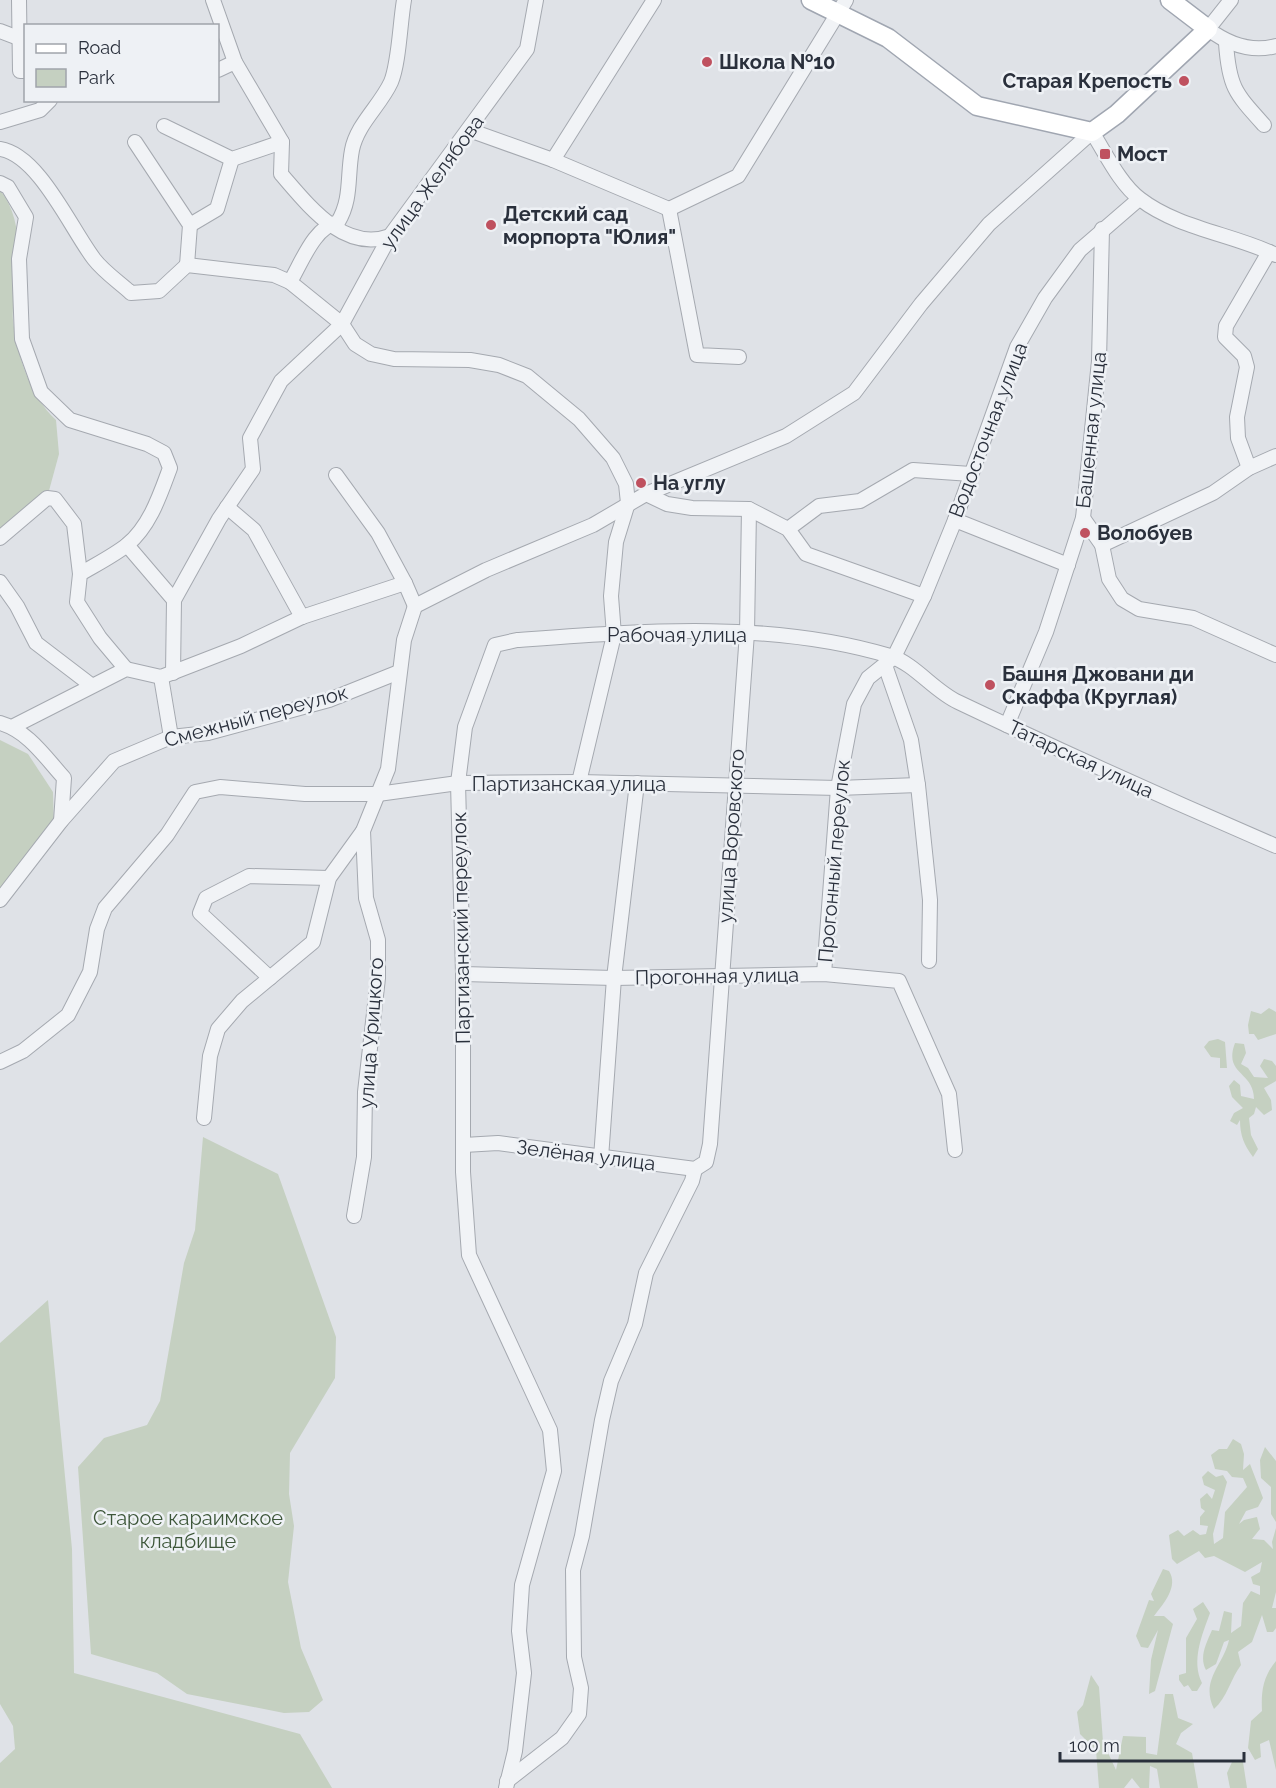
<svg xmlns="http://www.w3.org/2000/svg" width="1276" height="1788" viewBox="0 0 1276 1788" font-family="Raleway,sans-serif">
<rect width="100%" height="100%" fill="#dfe2e7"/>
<g fill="#c5d0c1">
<path d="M0,190C23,219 19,257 15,292C14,301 12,311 13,320C17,355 30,396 56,420L59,454L47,498L0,535Z"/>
<path d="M0,740L28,754L53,792L54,825L0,893Z"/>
<path d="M1269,1008L1276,1012V1034L1258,1040L1254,1034H1249L1248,1025L1251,1011L1261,1014Z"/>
<path d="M1218,1039L1225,1042L1227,1068H1220V1058L1211,1057L1204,1047L1209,1041Z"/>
<path d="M1235,1043L1244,1044L1246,1053L1241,1064L1248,1068L1254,1077L1268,1078L1260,1066L1264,1059L1272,1061L1276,1066V1081L1264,1088L1271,1100L1272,1110L1264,1115L1256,1107L1254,1114L1249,1118L1251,1135L1258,1149L1253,1157C1244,1145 1240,1135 1240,1120L1237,1125L1230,1121L1234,1113L1243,1108L1232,1097L1229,1086L1234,1080L1240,1085L1241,1096L1254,1099C1254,1071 1223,1075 1235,1043Z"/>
<path d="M203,1137L278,1174L336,1337L335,1378L290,1453L289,1494L294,1526L288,1582L301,1648L323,1700L309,1712L284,1713L187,1694L157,1673L91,1654L78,1467L104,1438L147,1425L160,1401L184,1263L195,1230Z"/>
<path d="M48,1300L72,1549L74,1673L300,1734L332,1788H0V1763L15,1749L13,1726L0,1704V1343Z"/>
<path d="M1233,1439L1241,1444L1244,1454L1243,1470L1250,1464L1263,1498L1258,1507L1246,1511L1239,1524L1244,1520L1257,1517L1260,1529L1252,1539L1264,1540L1273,1549L1272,1542L1276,1528V1592L1272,1608H1276V1628L1273,1632H1267L1262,1615L1252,1642L1238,1652L1241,1665C1231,1678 1227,1698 1214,1709C1200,1680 1223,1666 1229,1640L1224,1642L1216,1664L1206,1670C1199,1657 1206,1644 1212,1630L1219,1631L1224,1611L1232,1613L1231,1633L1241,1626L1243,1603L1251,1591L1260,1595V1586L1253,1584L1251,1577L1260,1572L1262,1562L1245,1572L1214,1556L1205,1558L1199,1551L1177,1564L1172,1559L1169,1535L1178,1530L1184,1536L1193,1530L1200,1535L1206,1534L1208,1526L1200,1525V1517L1205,1511L1201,1508L1200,1499L1207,1493L1212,1499L1215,1490L1204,1485L1202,1477L1208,1471L1216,1477L1223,1475L1227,1482L1213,1534L1214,1544L1223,1538L1225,1512L1247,1487L1243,1478L1232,1477L1227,1471L1215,1469L1211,1455L1219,1449H1227Z"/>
<path d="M1265,1447L1276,1461V1522L1271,1514V1487L1261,1478L1260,1460Z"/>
<path d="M1163,1569L1169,1571C1179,1587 1163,1604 1154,1616H1164L1173,1624L1155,1691L1149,1694L1151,1660L1158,1630L1148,1648L1141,1647L1136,1636L1149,1600L1154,1601L1151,1594Z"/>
<path d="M1203,1602L1210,1613C1202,1635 1191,1661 1202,1683L1197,1691H1192L1188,1685L1184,1687L1179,1680V1675L1186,1673V1638L1197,1619L1193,1609Z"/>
<path d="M1276,1661V1770L1269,1740L1260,1744L1261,1757L1255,1760L1248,1748L1251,1721L1262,1711C1261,1691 1263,1677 1276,1661Z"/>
<path d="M1091,1675L1099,1687L1103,1742L1116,1770L1123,1736L1146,1737V1753L1157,1755L1165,1694H1173L1178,1718L1193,1724L1181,1733L1176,1744L1192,1753L1198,1788H1160L1157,1769L1150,1766L1149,1788H1140L1132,1778L1124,1788H1099L1096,1750L1080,1734L1077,1712L1083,1705Z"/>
<path d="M1232,1762H1243L1247,1788H1230L1227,1773Z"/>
</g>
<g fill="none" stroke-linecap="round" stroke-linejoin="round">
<g stroke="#a5a9b0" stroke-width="16">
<g id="minor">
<path d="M19,0L20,71H26"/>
<path d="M213,0L235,62L282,142L281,174C308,205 344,253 390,236"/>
<path d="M1231,0L1208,29C1228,44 1250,53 1276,46"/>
<path d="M0,31L21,39"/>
<path d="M1226,43C1229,87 1235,93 1264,125"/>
<path d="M218,70L235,62"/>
<path d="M0,122L40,110L50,100"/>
<path d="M164,126L232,159L282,142"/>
<path d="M469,130L553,160L669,209L738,176L846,0"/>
<path d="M135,142L190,225L187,265"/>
<path d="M0,149C39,155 71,229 94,259C104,272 119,282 131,293L159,291L187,265L274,275L290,282C302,262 314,227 338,222C352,199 347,176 352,150C357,124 380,106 391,82C399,63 400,23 404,0"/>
<path d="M553,160L654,0"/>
<path d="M0,183L8,187L26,217L19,259L22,339L41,392L70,420L147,444L164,453L170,468C160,495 150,526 127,545C113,556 95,565 80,574L77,602L100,638L126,669"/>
<path d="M669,209L697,355L739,357"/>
<path d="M190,225L217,209L232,159"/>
<path d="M290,282L342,324L355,344L371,354L394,359L470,360L499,365L527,376L579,419L613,458L626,484L628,503L616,542L611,596L614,635L579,782"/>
<path d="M1249,468L1238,438L1237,417L1247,367L1244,356L1225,337L1226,326L1269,252"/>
<path d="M336,475L378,533L405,583"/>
<path d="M646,494L667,504L692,508L749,509L788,529L806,554L924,596"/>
<path d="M227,507L254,530L302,617"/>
<path d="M1083,518L1102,545L1109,579L1122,599L1139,609L1193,618L1276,655"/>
<path d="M955,520L1068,565"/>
<path d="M788,529L819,506L860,501L913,470L971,474"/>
<path d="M0,538L47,498L55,499L74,524L80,574"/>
<path d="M127,545L174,600"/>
<path d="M1102,545L1213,493L1249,468L1276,456"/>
<path d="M0,582L17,606L36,643L91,685"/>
<path d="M415,606L486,570L593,525L646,494L786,436L854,393L921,304L989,224L1092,132C1106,154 1120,184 1140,199C1179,229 1233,234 1276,255"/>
<path d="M885,665L911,740L918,785L930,900L929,961"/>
<path d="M173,673L174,600L219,519L253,469L250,438L281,381L342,324L390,236L527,49L536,0"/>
<path d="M161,677L171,737"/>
<path d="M0,723C28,731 45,757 64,778L61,821"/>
<path d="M1007,725L1046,632L1083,518L1099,361L1102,229"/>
<path d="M12,727L126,669L161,677L241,646L302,617L405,583L415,606"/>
<path d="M0,900L61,821L114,761L171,737L208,733L329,700L399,672"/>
<path d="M463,974L614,978L824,974L899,981L949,1094L955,1150"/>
<path d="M824,974L838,788L854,704L868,678L894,657L924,596L955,520L1017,347L1045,298L1080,250L1139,199"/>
<path d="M270,978L200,913L206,898L249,876L329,878"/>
<path d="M0,1062L23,1051L68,1015L90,972L97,929L105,908L167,835L195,792L220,787L305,794H378L458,783L579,782L838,788L918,785"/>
<path d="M204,1118L210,1056L218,1029L242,1001L313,942L329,878L363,831"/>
<path d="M464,1145L498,1143L695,1169L706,1162L710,1144L747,633L749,509"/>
<path d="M601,1158L614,978L637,783"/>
<path d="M354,1216L364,1157L365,1092L378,978V940L366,898L363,831L388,769L404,640L415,606"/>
<path d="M507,1781L562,1738L579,1714L581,1688L574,1657L573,1570L582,1536L602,1420L611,1381L635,1324L646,1273L692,1181L695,1169"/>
<path d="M506,1788L515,1751L524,1673L519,1631L522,1585L554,1471L550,1430L469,1255L463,1172V974L458,783L465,727L495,645L517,640C640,631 770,620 890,656C915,664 934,691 958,702C1063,752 1169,800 1276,846"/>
</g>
</g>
<g stroke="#a0a6b1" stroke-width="21">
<path id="major" d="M811,0L888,38L977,106L1092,132L1117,114L1208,29L1170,0"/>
</g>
<use href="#minor" stroke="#f1f3f6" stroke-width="14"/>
<use href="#major" stroke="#fff" stroke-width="18"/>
</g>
<g fill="#bf515f" stroke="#eef1f5" stroke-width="2">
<circle cx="707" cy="62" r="6"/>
<circle cx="1184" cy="81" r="6"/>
<rect x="1099" y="148" width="12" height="12" rx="3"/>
<circle cx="491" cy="225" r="6"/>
<circle cx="641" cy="483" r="6"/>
<circle cx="1085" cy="533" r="6"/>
<circle cx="990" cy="685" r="6"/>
</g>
<g text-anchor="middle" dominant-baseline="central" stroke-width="5" stroke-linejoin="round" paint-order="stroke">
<g font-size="20" font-weight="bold" fill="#2a303c" stroke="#eef1f5" text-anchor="start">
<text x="719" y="62">Школа №10</text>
<text x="1172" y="81" text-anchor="end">Старая Крепость</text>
<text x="1117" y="154">Мост</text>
<text x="503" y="214">Детский сад<tspan x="503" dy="23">морпорта "Юлия"</tspan></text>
<text x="653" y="483">На углу</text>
<text x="1097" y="533">Волобуев</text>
<text x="1002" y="674">Башня Джовани ди<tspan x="1002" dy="23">Скаффа (Круглая)</tspan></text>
</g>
<g font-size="20" fill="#2a303c" stroke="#eef1f5">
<text transform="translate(432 182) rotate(-54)">улица Желябова</text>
<text transform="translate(988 430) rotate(-69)">Водосточная улица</text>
<text transform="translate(1091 430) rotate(-84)">Башенная улица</text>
<text x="677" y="635">Рабочая улица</text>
<text transform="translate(256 716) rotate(-15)">Смежный переулок</text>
<text transform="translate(1081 759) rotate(25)">Татарская улица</text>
<text x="569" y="784">Партизанская улица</text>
<text transform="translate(731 836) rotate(-86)">улица Воровского</text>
<text transform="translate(834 861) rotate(-85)">Прогонный переулок</text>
<text transform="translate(461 928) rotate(-91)">Партизанский переулок</text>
<text transform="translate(717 976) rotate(-1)">Прогонная улица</text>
<text transform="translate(371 1033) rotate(-86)">улица Урицкого</text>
<text transform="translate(586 1155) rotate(7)">Зелёная улица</text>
</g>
<g font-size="20" fill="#3d5639" stroke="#eef1f5">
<text x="188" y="1518">Старое караимское<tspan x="188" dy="23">кладбище</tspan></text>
</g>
</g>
<rect x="24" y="24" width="195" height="78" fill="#eef1f5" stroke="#a0a4ab" stroke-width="1.5"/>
<rect x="36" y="44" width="30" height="9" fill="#ffffff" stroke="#a0a4ab" stroke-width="1.5"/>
<text x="78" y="54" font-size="18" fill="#2a303c">Road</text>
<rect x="36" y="69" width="30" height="18" fill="#c5d0c1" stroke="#a0a4ab" stroke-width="1.5"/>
<text x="78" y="84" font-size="18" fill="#2a303c">Park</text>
<path d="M1060 1752v9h184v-9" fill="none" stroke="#2a303c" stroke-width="3"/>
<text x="1069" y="1752" font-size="18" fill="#2a303c" stroke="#eef1f5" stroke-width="4.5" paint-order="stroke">100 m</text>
</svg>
